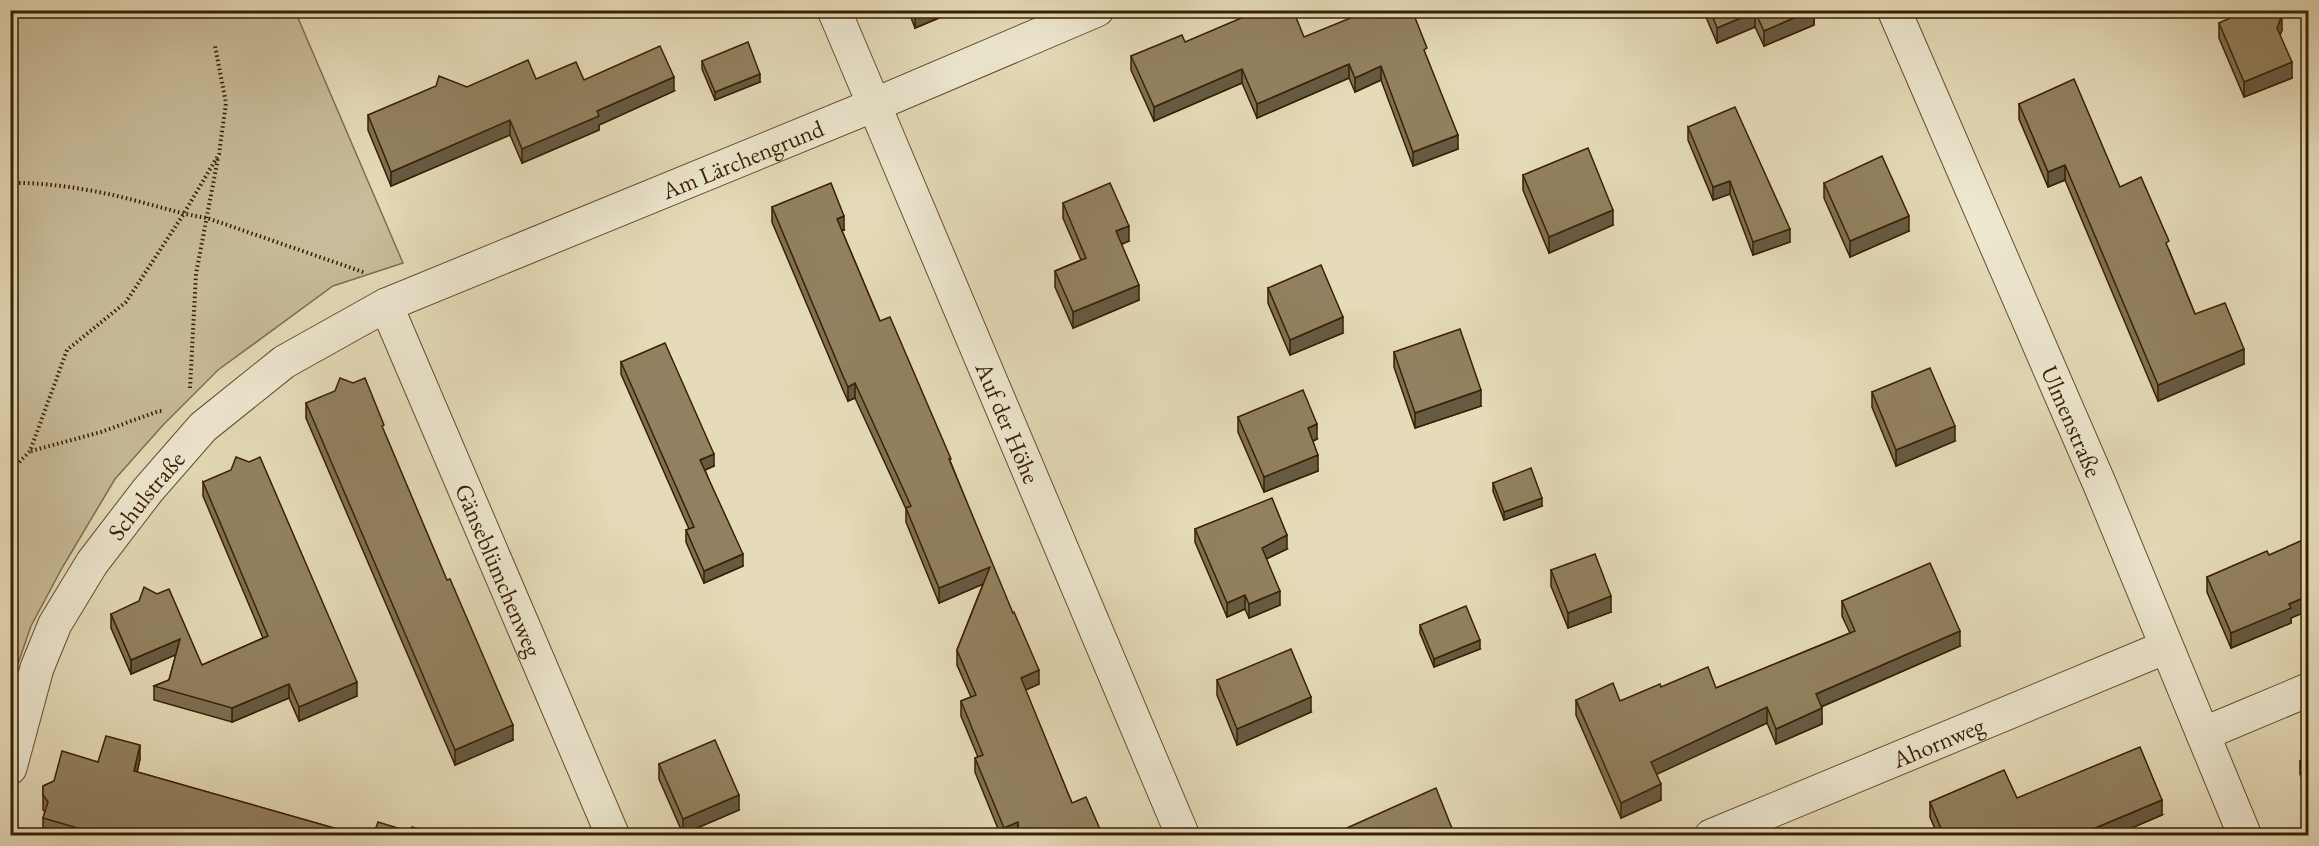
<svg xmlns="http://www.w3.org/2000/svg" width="2319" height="846" viewBox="0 0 2319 846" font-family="'EB Garamond',serif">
<rect width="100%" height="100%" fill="#e5dbb8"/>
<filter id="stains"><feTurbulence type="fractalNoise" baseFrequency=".00333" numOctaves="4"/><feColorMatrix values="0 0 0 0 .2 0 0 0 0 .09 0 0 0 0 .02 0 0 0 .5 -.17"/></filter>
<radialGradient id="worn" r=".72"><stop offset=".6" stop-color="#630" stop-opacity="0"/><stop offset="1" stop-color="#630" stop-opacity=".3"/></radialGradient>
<path fill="#c8bb99" stroke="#806e4c" stroke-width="1.5" d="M11,10L295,11L403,263L333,286L218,370L164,424L115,479L62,568L31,626L11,684Z"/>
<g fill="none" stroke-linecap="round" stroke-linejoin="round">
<g stroke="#644f2e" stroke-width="35">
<g id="minor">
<path id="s1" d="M834,10L1183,836"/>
<path id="s2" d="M1894,10L2100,485L2245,836"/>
<path id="s3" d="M386,305L613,836"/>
<path d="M2203,734L2308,690"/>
<path id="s4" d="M10,768L37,668L55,624L92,563L148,490L203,427L284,362L386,305L874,105L1097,10"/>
<path id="s5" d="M1711,836L2166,647"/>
</g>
</g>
<g stroke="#392000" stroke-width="4" stroke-dasharray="1.5 3" stroke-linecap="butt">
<path d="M10,183C54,182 106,192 148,204C168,209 186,215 207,218L366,273"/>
<path d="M190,388L196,274L218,158"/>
<path d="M31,451L101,432L159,411H164"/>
<path d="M10,472L30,451L67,350L126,302L183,215L219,154L226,103L215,46"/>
</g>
<use href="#minor" stroke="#eee8d1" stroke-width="33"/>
</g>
<g fill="#7e6f53" stroke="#392000" stroke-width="1.5">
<path d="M908,10H958L915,28Z"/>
<path d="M1703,10H1814V25L1764,46L1755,27L1717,43Z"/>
<path d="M2219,23L2282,30L2280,35L2292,78L2244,97L2219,38Z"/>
<path d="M1304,37L1427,58L1458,149L1413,166L1381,80L1355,92L1349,78L1257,118L1242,83L1154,121L1131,70V56L1185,42Z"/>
<path d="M702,61L760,82L715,100L702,69Z"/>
<path d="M536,79L584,80L674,91L599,125V130L522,163L510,135L391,186L368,130V115L467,87Z"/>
<path d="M2019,104L2120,187L2169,250L2195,314L2244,364L2158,401L2065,180L2048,187L2019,119Z"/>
<path d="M1688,127L1790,242L1753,255L1730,194L1713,200L1688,140Z"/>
<path d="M1523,175L1613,225L1549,253L1523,190Z"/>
<path d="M1824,183L1909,231L1850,257L1824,198Z"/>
<path d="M1063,203L1129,241L1121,244L1139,300L1073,328L1055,287V271L1081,260L1063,218Z"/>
<path d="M772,207L844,230L842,231L880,321L951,463L1039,684L1025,690L1072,803L1103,836H1001L975,772V758L978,757L961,716V701L971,697L957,665V650L983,584L939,603L906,522V509L855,398L848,401L843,390L772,222Z"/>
<path d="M1268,288L1343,333L1290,355L1268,303Z"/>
<path d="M1394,352L1481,406L1415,428L1394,367Z"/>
<path d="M621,362L714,466L705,470L743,566L704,583L686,542V530L689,529L621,374Z"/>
<path d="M1872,392L1955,441L1896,466L1872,407Z"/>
<path d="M306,403L384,432L513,740L455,765L306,418Z"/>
<path d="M1238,417L1317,439L1313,441L1318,471L1264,492L1238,432Z"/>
<path d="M203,482L357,696L299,721L289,698L232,722L154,700V686L169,680L176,654L131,674L111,628V614L202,665L263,638L203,496Z"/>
<path d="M1493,483L1542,506L1504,520L1493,491Z"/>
<path d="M1195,529L1287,549L1266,559L1280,605L1249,618L1245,609L1227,617L1195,542Z"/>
<path d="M1551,570L1611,612L1568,628L1551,586Z"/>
<path d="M2207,577L2291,618V623L2231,648L2207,592Z"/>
<path d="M1842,601L1960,646L1821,707L1822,724L1776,744L1767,723L1656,774L1661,800L1621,818L1576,715V700L1620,701L1661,687L1716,688L1850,633L1842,616Z"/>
<path d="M1420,625L1480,649L1434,667L1420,633Z"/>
<path d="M1217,680L1311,712L1237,745L1217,695Z"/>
<path d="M2308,757V793L2300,774V761Z"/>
<path d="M140,759L137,772L362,836H54L43,833V818L45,812L43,810V786L98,762Z"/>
<path d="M659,764L739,810L683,834L659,779Z"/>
<path d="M2017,798L2162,815L2113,836H1938L1930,817V802Z"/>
</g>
<g fill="#665a43" stroke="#392000" stroke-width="1.5">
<path d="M920,10H958L915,28V13Z"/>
<path d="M1812,10H1814V25L1764,46V31Z"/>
<path d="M1755,12V27L1717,43V28Z"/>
<path d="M2282,15V30L2277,43V28Z"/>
<path d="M2292,62V78L2244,97V82Z"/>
<path d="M1349,64V78L1257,118V104Z"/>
<path d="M1381,66V80L1355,92V78Z"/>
<path d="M1242,69V83L1154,121V107Z"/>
<path d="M760,74V82L715,100V92Z"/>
<path d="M674,77V91L599,125V130L522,163V149L597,111Z"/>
<path d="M510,120V135L391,186V172Z"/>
<path d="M1458,135V149L1413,166V152Z"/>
<path d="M2065,165V180L2048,187V172Z"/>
<path d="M1730,181V194L1713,200V187Z"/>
<path d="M1613,210V225L1549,253V237Z"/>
<path d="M844,216V230L837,233V219Z"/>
<path d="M1909,216V231L1850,257V241Z"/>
<path d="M1129,226V241L1116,247V231Z"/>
<path d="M1790,229V242L1753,255V242Z"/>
<path d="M1139,285V300L1073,328V312Z"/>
<path d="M1343,317V333L1290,355V340Z"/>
<path d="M2244,349V364L2158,401V385Z"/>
<path d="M855,383V398L848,401V387Z"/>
<path d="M1481,390V406L1415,428V413Z"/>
<path d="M1317,424V439L1308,444V428Z"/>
<path d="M1955,426V441L1896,466V450Z"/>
<path d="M714,454V466L700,472V460Z"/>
<path d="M1318,455V471L1264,492V477Z"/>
<path d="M1542,498V506L1504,520V512Z"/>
<path d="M1287,535V549L1262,561V548Z"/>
<path d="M743,554V566L704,583V571Z"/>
<path d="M990,567V581L939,603V588Z"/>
<path d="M1280,591V605L1249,618V604Z"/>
<path d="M1245,595V609L1227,617V603Z"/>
<path d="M1611,596V612L1568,628V613Z"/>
<path d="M2308,596V611L2291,618V623L2231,648V633L2289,604Z"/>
<path d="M1960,631V646L1816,709V694Z"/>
<path d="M180,639V653L131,674V660Z"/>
<path d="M1480,640V649L1434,667V659Z"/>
<path d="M1039,670V684L1021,692V678Z"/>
<path d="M357,682V696L299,721V707Z"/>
<path d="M289,684V698L232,722V708Z"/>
<path d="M1311,697V712L1237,745V729Z"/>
<path d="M1767,707V723L1651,777V762Z"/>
<path d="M1822,708V724L1776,744V729Z"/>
<path d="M513,725V740L455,765V750Z"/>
<path d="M140,745V759L134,785V771Z"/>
<path d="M1661,784V800L1621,818V803Z"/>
<path d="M739,795V810L683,834V819Z"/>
<path d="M2162,800V815L2113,836H2076Z"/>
<path d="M1018,822V836H1004V828Z"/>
</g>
<g fill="#928160" stroke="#392000" stroke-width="1.5">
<path d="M1260,10H1293L1304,37L1370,10H1412L1427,48L1424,50L1458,135L1413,152L1381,66L1355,78L1349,64L1257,104L1242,69L1154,107L1131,56L1182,35L1185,42Z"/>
<path d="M1710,10H1812L1764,31L1755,12L1717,28Z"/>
<path d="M2248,10H2271L2282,15L2277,28L2292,62L2244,82L2219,23Z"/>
<path d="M748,42L760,74L715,92L702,61Z"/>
<path d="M660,46L674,77L597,111L599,116L522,149L510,120L391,172L368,115L436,86L439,76L467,87L528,60L536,79L576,62L584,80Z"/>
<path d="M2074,79L2120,187L2141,177L2169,241L2166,243L2195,314L2225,303L2244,349L2158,385L2065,165L2048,172L2019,104Z"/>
<path d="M1735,107L1790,229L1753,242L1730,181L1713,187L1688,127Z"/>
<path d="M1588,148L1613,210L1549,237L1523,175Z"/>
<path d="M1882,156L1909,216L1850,241L1824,183Z"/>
<path d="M831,183L844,216L837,219L880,321L890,317L951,459H949L1013,613L1014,612L1039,670L1021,678L1072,803L1086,797L1103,836H1019L1018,822L1004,828L975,758L983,755L961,701L976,695L957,650L990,567L939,588L906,508L911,506L855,383L848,387L843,376L772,207Z"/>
<path d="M1110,183L1129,226L1116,231L1139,285L1073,312L1055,271L1086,258L1063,203Z"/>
<path d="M1321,265L1343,317L1290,340L1268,288Z"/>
<path d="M1460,329L1481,390L1415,413L1394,352Z"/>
<path d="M665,343L714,454L700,460L743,554L704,571L686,530L694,527L621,362Z"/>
<path d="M1930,368L1955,426L1896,450L1872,392Z"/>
<path d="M340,378L353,383L365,378L384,425L382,426L447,580L450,579L513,725L455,750L306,403L335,391Z"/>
<path d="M1303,390L1317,424L1308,428L1318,455L1264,477L1238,417Z"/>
<path d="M236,457L249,462L260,457L357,682L299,707L289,684L232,708L154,686L169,680L180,639L131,660L111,614L139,601L144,587L157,594L169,589L202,665L268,636L203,482L231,470Z"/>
<path d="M1531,468L1542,498L1504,512L1493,483Z"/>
<path d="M1272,498L1287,535L1262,548L1280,591L1249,604L1245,595L1227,603L1195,529Z"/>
<path d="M2305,539L2308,547V596L2289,604L2291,608L2231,633L2207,577L2267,551L2269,555Z"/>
<path d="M1595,554L1611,596L1568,613L1551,570Z"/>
<path d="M1930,563L1960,631L1816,694L1822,708L1776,729L1767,707L1651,762L1661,784L1621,803L1576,700L1613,683L1620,701L1660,684L1661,687L1708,667L1716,688L1855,631L1842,601Z"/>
<path d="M1466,606L1480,640L1434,659L1420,625Z"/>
<path d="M1291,649L1311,697L1237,729L1217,680Z"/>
<path d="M106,736L140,745L134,771L362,836H105L43,818L48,802L43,795V786L54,781L62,751L98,762Z"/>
<path d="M715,740L739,795L683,819L659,764Z"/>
<path d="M2140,747L2162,800L2076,836H1944L1930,802L2004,770L2017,798Z"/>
<path d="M2308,757V780L2300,761Z"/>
<path d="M1436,788L1455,836H1329Z"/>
<path d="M378,822L404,830L402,836H373Z"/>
<path d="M412,827L444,836H410Z"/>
</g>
<g text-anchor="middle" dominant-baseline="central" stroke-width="4.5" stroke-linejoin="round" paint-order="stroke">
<g font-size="24" fill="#392000" stroke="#eee8d1">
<text stroke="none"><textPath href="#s4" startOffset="1004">Am Lärchengrund</textPath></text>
<text stroke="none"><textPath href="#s2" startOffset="448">Ulmenstraße</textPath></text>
<text stroke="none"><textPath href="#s1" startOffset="448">Auf der Höhe</textPath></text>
<text stroke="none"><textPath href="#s4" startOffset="309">Schulstraße</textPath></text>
<text stroke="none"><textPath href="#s3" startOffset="288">Gänseblümchenweg</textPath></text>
<text stroke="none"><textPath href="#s5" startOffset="246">Ahornweg</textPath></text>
</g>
</g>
<rect width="2319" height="846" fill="none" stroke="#e5dbb8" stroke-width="36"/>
<rect x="12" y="12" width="2295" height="822" fill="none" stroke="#392000" stroke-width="3"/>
<rect x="18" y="18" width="2283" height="810" fill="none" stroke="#392000" stroke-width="1.5"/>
<rect width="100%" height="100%" filter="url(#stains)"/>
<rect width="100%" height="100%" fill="url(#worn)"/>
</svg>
